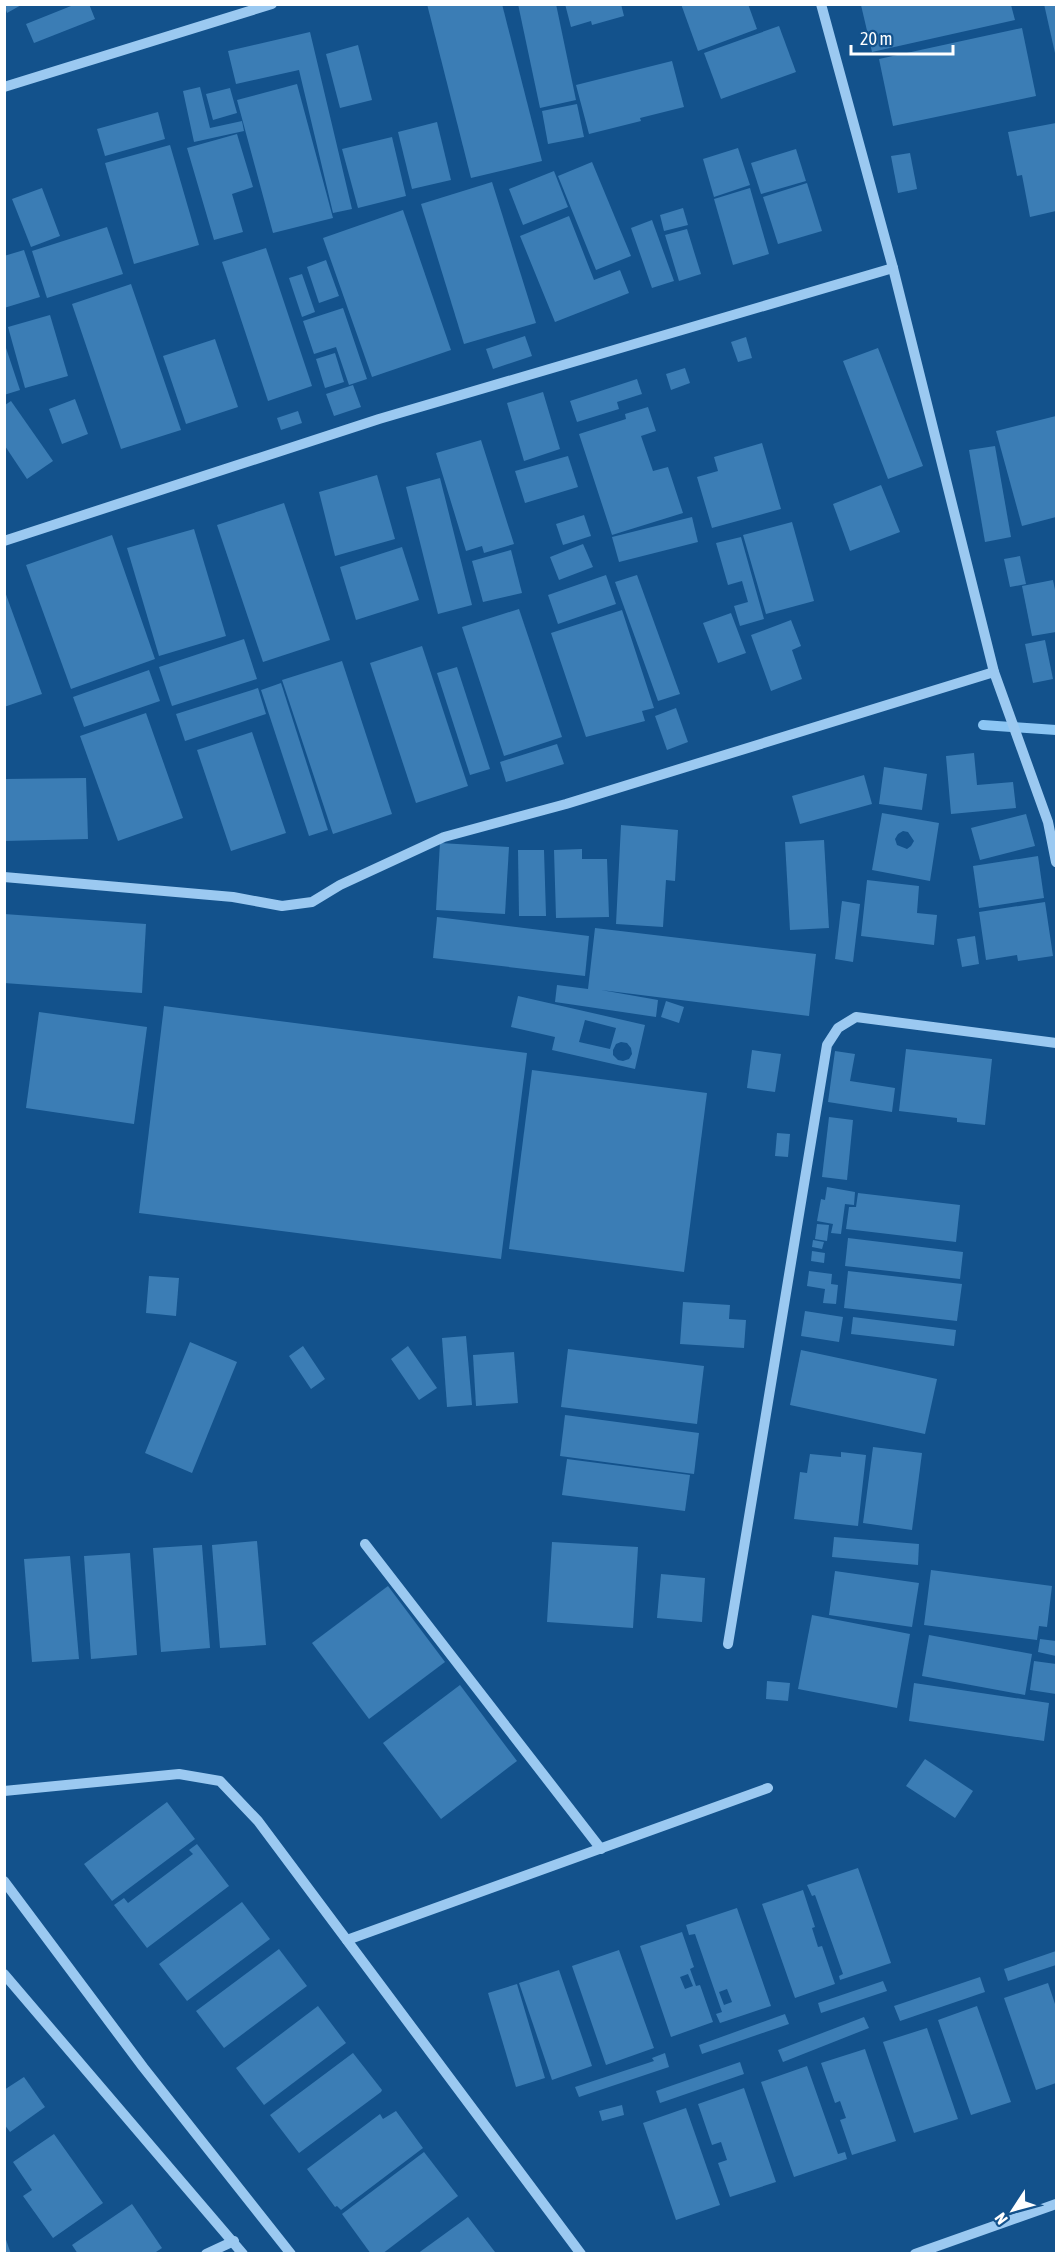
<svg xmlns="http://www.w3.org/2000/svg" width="1061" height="2258" viewBox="0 0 1061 2258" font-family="'Asap Condensed',sans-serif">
<rect width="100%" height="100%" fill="#13528c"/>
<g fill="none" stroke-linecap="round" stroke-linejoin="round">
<path stroke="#8cc6f4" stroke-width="10" d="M983,725L1056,730"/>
</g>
<g fill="#3b7db5" fill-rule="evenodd">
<path d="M4,4H23L7,13Z"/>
<path d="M76,4H89L95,19L34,43L26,24Z"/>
<path d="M427,4H502L542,161L471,178Z"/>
<path d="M518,4H556L576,100L540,108Z"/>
<path d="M565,4H621L624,16L592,25L591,21L571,27Z"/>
<path d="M681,4H748L757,29L698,51Z"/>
<path d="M1044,4H1056V53H1055Z"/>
<path d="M861,5H1011L1015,20L872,52Z"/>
<path d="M779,26L796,72L721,99L704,53Z"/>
<path d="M1022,28L1036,96L893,126L879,59Z"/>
<path d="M310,32L352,209L333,213L299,70L236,84L228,51Z"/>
<path d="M358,45L372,100L340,108L326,54Z"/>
<path d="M672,61L684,107L640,118L641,121L589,134L576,85Z"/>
<path d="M297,84L333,218L273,233L237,100Z"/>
<path d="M200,87L210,128L242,121L244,131L194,142L183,91Z"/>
<path d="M230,88L237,113L213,120L206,94Z"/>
<path d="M577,104L584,137L548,144L542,111Z"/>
<path d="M158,112L165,139L105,156L97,129Z"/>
<path d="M437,122L451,180L412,189L398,132Z"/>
<path d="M1056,123V147H1055L1056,211L1030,217L1022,175L1017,176L1008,132Z"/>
<path d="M237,134L253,187L232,194L243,232L214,240L187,148Z"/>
<path d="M392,137L406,196L358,208L342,149Z"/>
<path d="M170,145L199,245L134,264L105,163Z"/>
<path d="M738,148L750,185L714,197L703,159Z"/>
<path d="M796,149L806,181L761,194L751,163Z"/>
<path d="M910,153L917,189L898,193L891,156Z"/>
<path d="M592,162L631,256L596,270L558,176Z"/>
<path d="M554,171L568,207L523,225L509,189Z"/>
<path d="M492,182L536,323L464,344L421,204Z"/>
<path d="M807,183L822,231L778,244L763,197Z"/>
<path d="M42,188L60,236L31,247L12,199Z"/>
<path d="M750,188L769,254L733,265L714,199Z"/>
<path d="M683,208L688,225L664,231L660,215Z"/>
<path d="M403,210L451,350L372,377L323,238Z"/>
<path d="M569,216L594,280L620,270L629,293L555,322L520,236Z"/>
<path d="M652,220L674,281L652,288L631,228Z"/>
<path d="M107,227L123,274L47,298L32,251Z"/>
<path d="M687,229L701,274L679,281L665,235Z"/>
<path d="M266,248L312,386L268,401L222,262Z"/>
<path d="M24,250L40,297L4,308V256Z"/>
<path d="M326,260L339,296L319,303L307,267Z"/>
<path d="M302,274L315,312L302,317L289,278Z"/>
<path d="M131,284L181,430L121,449L72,304Z"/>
<path d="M343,308L367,379L349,385L336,347L314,354L303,321Z"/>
<path d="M50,315L68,376L25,388L8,327Z"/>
<path d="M525,336L532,356L493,369L486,349Z"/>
<path d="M746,337L752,358L738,362L731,342Z"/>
<path d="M215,339L238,407L186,424L163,356Z"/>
<path d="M4,342L20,390L4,395Z"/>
<path d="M878,348L923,466L888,479L843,361Z"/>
<path d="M335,353L344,382L325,388L316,359Z"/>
<path d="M685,368L690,383L671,390L666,374Z"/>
<path d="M637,379L642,394L617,402L619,409L577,422L570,401Z"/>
<path d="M353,385L361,407L334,416L326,394Z"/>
<path d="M543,392L560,449L524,461L507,403Z"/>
<path d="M75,399L88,434L62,444L49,409Z"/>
<path d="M11,401L53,461L27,479L5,446V405Z"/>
<path d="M648,407L656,431L641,436L653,471L668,467L683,513L612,535L579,434L626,419L625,414Z"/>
<path d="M298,411L302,423L281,430L277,418Z"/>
<path d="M1056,416V517L1022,526L996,431Z"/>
<path d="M481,440L514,544L484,553L482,546L466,551L436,453Z"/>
<path d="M762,443L781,509L712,528L697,477L718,471L714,457Z"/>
<path d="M995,446L1011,537L985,542L969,450Z"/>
<path d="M568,456L578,487L525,503L515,471Z"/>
<path d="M377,475L395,539L335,556L319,492Z"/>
<path d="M440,478L472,605L438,614L406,487Z"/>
<path d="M881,485L900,532L850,551L833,504Z"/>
<path d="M284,503L330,640L263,662L217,525Z"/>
<path d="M584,515L591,536L563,545L556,524Z"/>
<path d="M692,517L698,542L619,562L612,537Z"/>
<path d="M792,522L814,601L766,614L743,535Z"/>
<path d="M194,529L226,636L159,656L127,548Z"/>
<path d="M112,535L155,659L71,689L26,565Z"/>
<path d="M741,537L764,619L740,626L734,606L748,602L742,581L728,585L716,543Z"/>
<path d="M583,544L593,567L559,580L550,557Z"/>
<path d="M402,547L419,600L356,620L340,567Z"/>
<path d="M511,550L522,593L483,602L472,561Z"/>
<path d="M1020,556L1026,584L1010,587L1004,559Z"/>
<path d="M606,575L616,604L558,624L548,595Z"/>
<path d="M637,575L680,694L658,701L615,582Z"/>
<path d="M1053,580L1056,595V632L1032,636L1022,586Z"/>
<path d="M4,589L42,694L4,707Z"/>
<path d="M519,609L562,737L504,756L462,627Z"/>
<path d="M622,610L654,708L642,711L645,721L586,737L551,633Z"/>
<path d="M731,613L746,653L718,663L703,623Z"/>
<path d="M791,620L801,646L792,650L802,679L771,691L751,635Z"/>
<path d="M244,639L257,679L172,706L159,667Z"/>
<path d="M1045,640L1053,679L1033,683L1025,644Z"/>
<path d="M422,646L468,786L416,803L370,663Z"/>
<path d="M342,661L392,814L333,834L282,680Z"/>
<path d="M457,667L490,769L470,775L437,673Z"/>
<path d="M149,670L160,701L84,727L73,697Z"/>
<path d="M281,683L328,830L309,836L261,690Z"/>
<path d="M258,688L266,714L185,741L176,714Z"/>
<path d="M676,708L688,742L667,750L655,716Z"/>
<path d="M146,713L183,818L118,841L80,736Z"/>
<path d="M252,732L286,833L231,851L197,750Z"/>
<path d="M557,744L564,764L506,782L500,762Z"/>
<path d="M974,753L977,785L1013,782L1016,808L951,814L946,756Z"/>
<path d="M884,767L927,774L922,810L879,804Z"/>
<path d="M864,775L872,804L800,824L792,796Z"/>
<path d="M86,778L88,839L4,841V779Z"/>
<path d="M882,813L939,823L930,881L872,870ZM903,831L908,832L914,841L911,846L907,849L897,845L895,839L898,834Z"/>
<path d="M1026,814L1035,846L980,860L971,828Z"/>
<path d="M621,825L678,830L675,881L666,880L663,927L616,924Z"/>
<path d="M824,840L829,928L790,930L785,842Z"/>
<path d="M440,843L509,847L505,914L436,910Z"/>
<path d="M582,849V859H607L609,917L556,918L554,850Z"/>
<path d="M518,850H544L546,916H519Z"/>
<path d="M1038,856L1044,898L979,908L973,866Z"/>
<path d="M867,880L919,886L917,913L937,915L934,945L861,936Z"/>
<path d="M842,901L860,904L853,962L835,959Z"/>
<path d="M1045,902L1053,956L1018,961L1017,955L986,960L979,912Z"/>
<path d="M4,914L146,924L142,993L4,983Z"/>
<path d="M437,917L589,936L585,976L433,958Z"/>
<path d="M595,928L816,954L809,1016L601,990L658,1000L656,1017L555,1002L557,985L588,989Z"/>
<path d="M975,936L979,964L962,967L957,939Z"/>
<path d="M518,996L645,1025L635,1069L552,1050L555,1037L511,1027ZM585,1020L616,1028L610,1049L579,1042ZM621,1042L627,1043L631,1048L632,1054L629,1059L623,1061L618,1060L613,1055V1050L616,1044Z"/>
<path d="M666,1001L684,1007L679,1023L661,1017Z"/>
<path d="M164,1006L527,1053L501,1259L139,1213Z"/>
<path d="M39,1012L147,1027L134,1124L26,1108Z"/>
<path d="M906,1049L992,1059L985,1125L957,1122V1118L899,1111Z"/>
<path d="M752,1050L781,1054L775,1092L747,1088Z"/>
<path d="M835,1051L855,1054L850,1081L895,1088L892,1112L828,1102Z"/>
<path d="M532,1070L707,1093L684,1272L509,1249Z"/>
<path d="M829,1117L853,1120L847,1180L822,1177Z"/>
<path d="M777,1133L790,1134L788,1157L775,1156Z"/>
<path d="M827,1187L855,1192L854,1205L845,1204L841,1234L831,1233L833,1224L817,1221L821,1199L825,1200Z"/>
<path d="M858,1193L960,1205L956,1242L846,1229L849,1207H856Z"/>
<path d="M817,1224L829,1225L827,1241L815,1239Z"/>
<path d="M848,1238L963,1252L960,1279L845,1266Z"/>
<path d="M813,1240L824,1242L822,1249L812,1247Z"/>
<path d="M812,1251L825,1253L824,1263L811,1261Z"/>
<path d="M809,1271L832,1274L831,1284L838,1285L836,1304L823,1303L825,1289L807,1286Z"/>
<path d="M848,1271L962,1284L957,1321L844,1308Z"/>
<path d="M149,1276L179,1278L176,1316L146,1313Z"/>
<path d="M683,1302L730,1305L729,1319L746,1320L744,1348L680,1344Z"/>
<path d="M805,1311L843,1317L839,1342L801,1336Z"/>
<path d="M853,1317L956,1330L954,1346L851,1334Z"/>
<path d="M466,1336L472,1405L447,1407L442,1338Z"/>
<path d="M190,1342L237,1362L192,1473L145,1453Z"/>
<path d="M303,1346L325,1379L311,1389L289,1356Z"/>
<path d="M408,1346L437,1388L419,1400L391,1359Z"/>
<path d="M568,1349L704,1366L697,1424L561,1407Z"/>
<path d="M801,1350L937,1379L925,1434L790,1405Z"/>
<path d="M514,1352L518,1403L476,1406L473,1355Z"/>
<path d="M565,1415L699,1433L694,1474L560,1456Z"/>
<path d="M873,1447L922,1453L912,1530L863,1523Z"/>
<path d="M841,1452L866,1455L858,1526L794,1519L800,1472L807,1473L810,1454L841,1457Z"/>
<path d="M567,1459L690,1475L685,1511L562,1495Z"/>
<path d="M834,1537L919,1544L918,1565L832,1557Z"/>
<path d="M257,1541L266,1645L220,1648L212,1545Z"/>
<path d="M552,1542L638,1547L633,1628L547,1622Z"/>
<path d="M202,1545L210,1648L161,1652L153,1548Z"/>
<path d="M130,1553L137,1655L91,1659L84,1556Z"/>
<path d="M70,1556L79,1659L32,1662L24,1559Z"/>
<path d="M931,1570L1052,1586L1047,1627L1039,1626L1037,1640L924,1625Z"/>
<path d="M835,1571L919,1583L912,1627L829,1615Z"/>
<path d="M661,1574L705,1578L702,1622L657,1618Z"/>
<path d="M388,1586L445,1662L369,1719L312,1643Z"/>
<path d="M812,1615L910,1634L897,1708L798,1689Z"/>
<path d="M929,1635L1032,1654L1025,1695L922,1676Z"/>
<path d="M1040,1639L1056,1641V1656L1038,1652Z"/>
<path d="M1034,1661L1056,1664V1694L1030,1690Z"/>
<path d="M767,1681L790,1683L788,1701L766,1699Z"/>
<path d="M914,1683L1049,1703L1044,1741L909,1721Z"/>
<path d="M460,1685L517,1761L441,1819L383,1743Z"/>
<path d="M925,1759L973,1791L955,1818L906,1786Z"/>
<path d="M167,1802L195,1839L112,1901L84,1864Z"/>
<path d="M197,1844L229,1886L147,1948L114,1905L124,1898L128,1903L193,1854L189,1850Z"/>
<path d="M858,1868L891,1963L840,1980L839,1976L843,1974L815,1895L812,1896L807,1885Z"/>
<path d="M803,1890L815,1927L812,1928L818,1947L822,1946L835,1984L795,1998L762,1904Z"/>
<path d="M242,1902L270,1939L187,2001L159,1964Z"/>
<path d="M737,1908L771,2006L720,2023L716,2014L722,2012L695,1934L689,1935L686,1925ZM727,1989L732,2002L724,2005L719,1992Z"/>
<path d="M682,1932L694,1967L690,1969L696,1986L700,1985L713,2022L671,2037L640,1946ZM688,1974L693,1986L685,1989L680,1977Z"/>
<path d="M279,1949L307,1986L224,2048L196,2011Z"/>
<path d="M619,1950L654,2048L606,2065L572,1966Z"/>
<path d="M1056,1951V1965L1008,1981L1004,1969Z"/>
<path d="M559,1970L592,2066L552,2080L519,1983Z"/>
<path d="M980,1977L985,1992L900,2021L894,2006Z"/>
<path d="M883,1981L887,1991L821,2013L818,2003Z"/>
<path d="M1048,1983L1056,2007V2083L1036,2090L1004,1998Z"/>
<path d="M517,1984L545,2078L516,2087L488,1993Z"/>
<path d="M318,2006L346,2043L264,2105L236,2068Z"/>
<path d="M977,2006L1011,2102L971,2115L938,2020Z"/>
<path d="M785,2014L789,2024L702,2054L699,2045Z"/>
<path d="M864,2017L869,2028L783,2062L778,2050Z"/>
<path d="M927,2028L958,2119L914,2133L883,2042Z"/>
<path d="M865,2049L896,2141L852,2155L840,2120L846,2118L840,2101L835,2103L821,2063Z"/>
<path d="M353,2053L382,2090L381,2092L299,2153L270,2115Z"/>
<path d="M665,2053L669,2067L579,2097L575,2087L654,2061L652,2058Z"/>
<path d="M740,2062L744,2074L660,2103L656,2091Z"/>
<path d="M807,2066L838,2154L845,2152L847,2159L794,2177L761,2082Z"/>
<path d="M24,2077L45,2107L10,2132L4,2124V2090Z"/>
<path d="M744,2088L776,2182L730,2197L718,2163L727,2160L721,2142L712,2145L698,2104Z"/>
<path d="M622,2105L624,2115L602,2121L599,2111Z"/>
<path d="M686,2108L720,2205L676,2220L643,2123Z"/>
<path d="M396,2111L423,2148L341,2210L337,2206L335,2207L307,2169L380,2114L383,2119Z"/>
<path d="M54,2134L103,2203L53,2238L23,2196L32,2190L13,2162Z"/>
<path d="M424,2152L458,2196L382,2254H371L342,2214Z"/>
<path d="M132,2204L162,2248L153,2254H78L72,2245Z"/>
<path d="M468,2217L495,2252L493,2254H417Z"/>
<path d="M4,2237H5L11,2254H4Z"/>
</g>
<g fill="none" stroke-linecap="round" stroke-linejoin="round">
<g stroke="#9bc9f1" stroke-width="10">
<path d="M4,87L272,4"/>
<path d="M4,541L379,419L893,268"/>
<path d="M994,672L1048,822L1056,862"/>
<path d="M4,877L233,897L282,906L312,902L340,885L444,837L566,804L994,672L893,268L821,4"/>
<path d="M365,1544L601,1849"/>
<path d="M728,1644L827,1045L838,1028L856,1017L1056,1043"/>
<path d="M4,1791L179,1774L220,1781L258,1821L581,2254"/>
<path d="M4,1881L143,2067L291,2254"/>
<path d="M347,1940L768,1788"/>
<path d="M4,1974L243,2254"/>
<path d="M206,2254L234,2241"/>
<path d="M915,2254L1056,2204"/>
</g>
</g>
<rect width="1061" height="2258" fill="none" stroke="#ffffff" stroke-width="12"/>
<g transform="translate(1013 2210) rotate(234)" stroke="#13528c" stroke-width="4.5" paint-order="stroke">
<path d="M0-4.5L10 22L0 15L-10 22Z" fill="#ffffff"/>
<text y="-9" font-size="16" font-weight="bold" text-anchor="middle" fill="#ffffff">N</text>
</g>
<path d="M851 45v9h102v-9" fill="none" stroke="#ffffff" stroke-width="3"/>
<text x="860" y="45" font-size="18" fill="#ffffff" stroke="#13528c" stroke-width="4.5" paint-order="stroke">20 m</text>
</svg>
